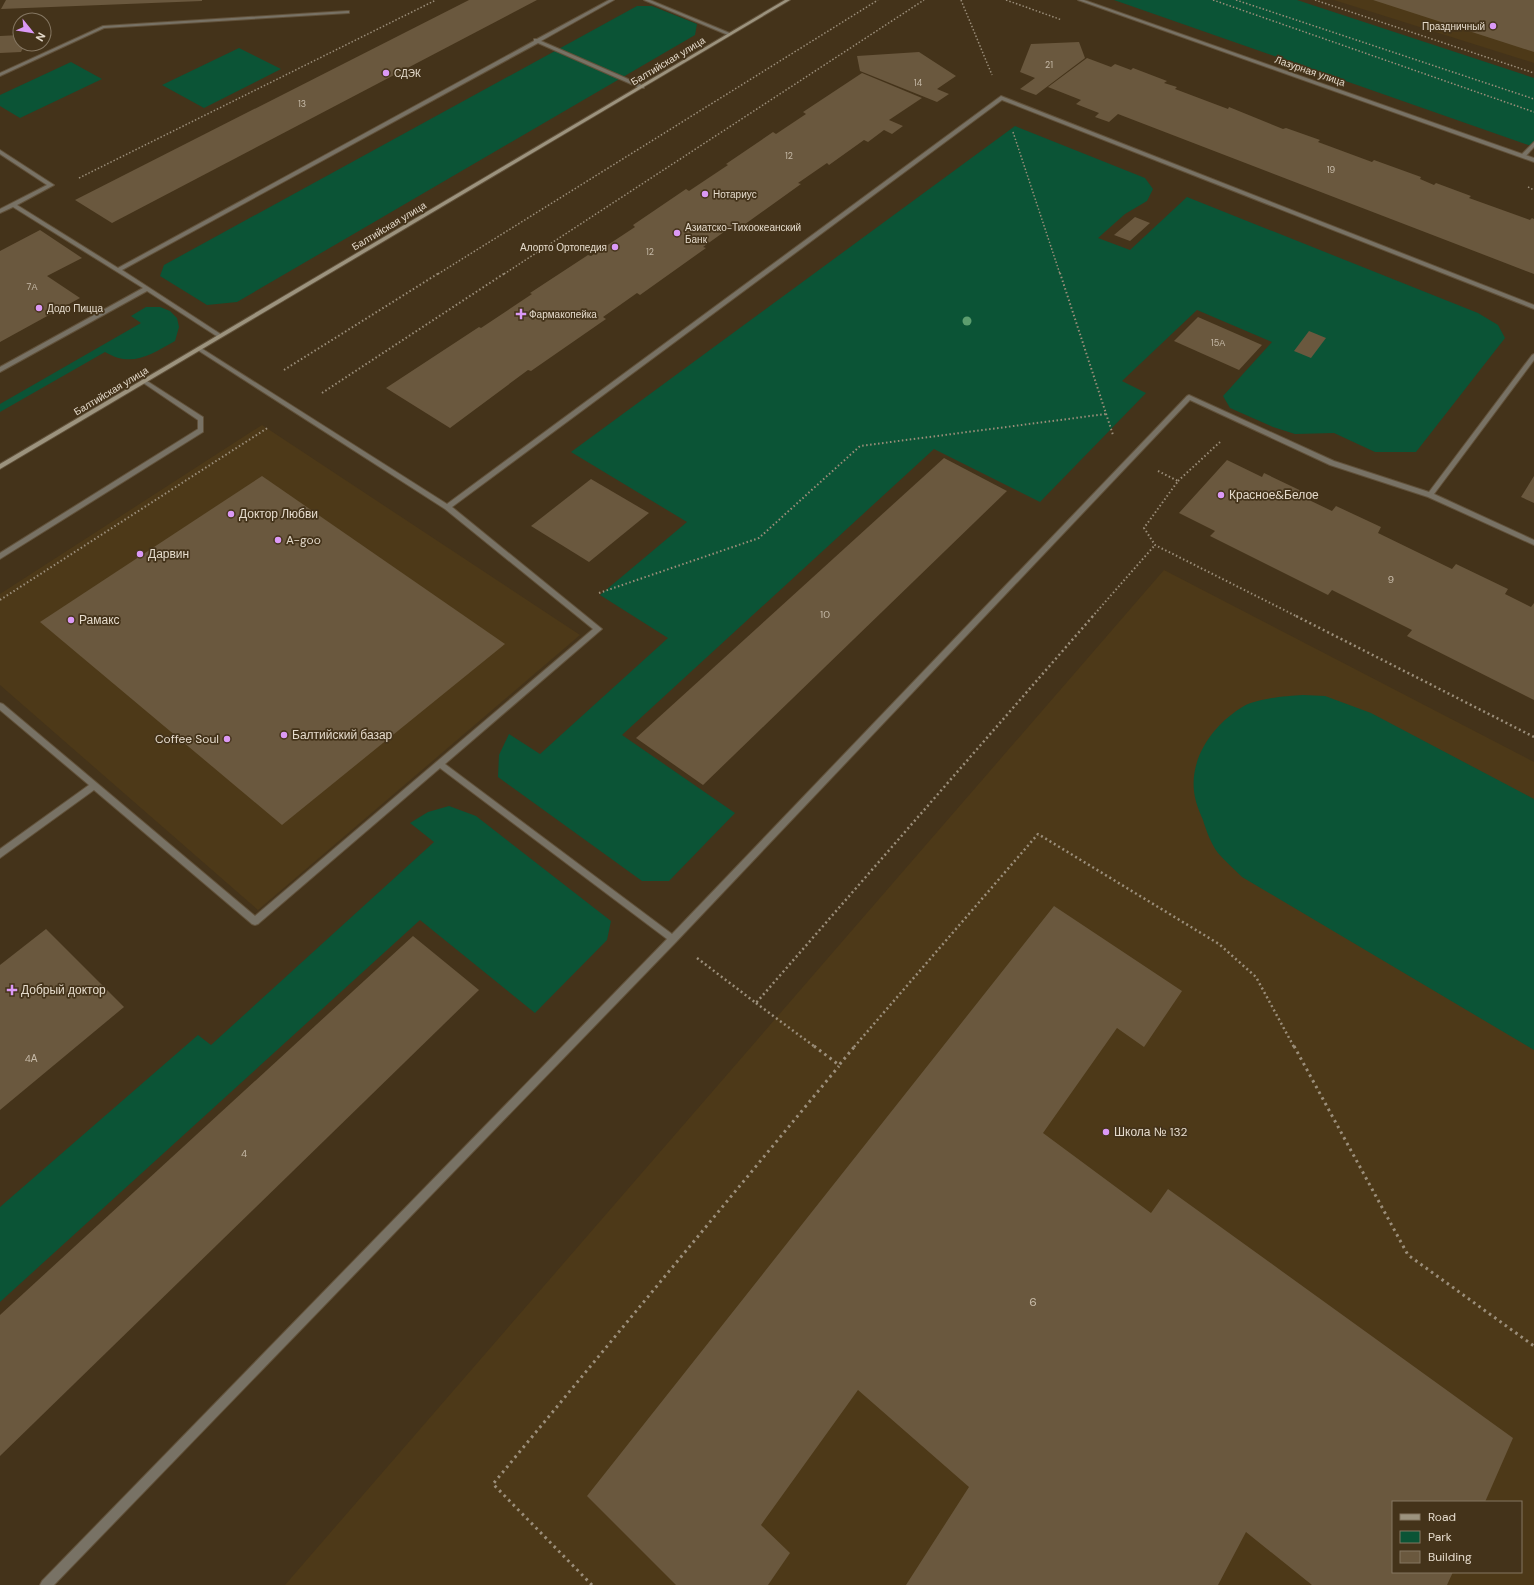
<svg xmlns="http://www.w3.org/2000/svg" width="1534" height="1585" viewBox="0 0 1534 1585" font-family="'DM Sans',sans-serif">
<rect width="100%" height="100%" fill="#44331a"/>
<g fill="#4d3918" fill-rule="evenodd">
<path d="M1334,0H1534V63Z"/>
<path d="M262,425L580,635L258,910L0,685V594Z"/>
<path d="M1164,570L1534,762V1585H285ZM1393,1502H1521V1572H1393Z"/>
</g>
<g fill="#0b5436">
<path d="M1114,0H1297L1534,78V147Z"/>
<path d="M637,6H652L697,24L695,35L237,302L207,305L160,276L164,265Z"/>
<path d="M239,48L281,69L204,108L162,85Z"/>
<path d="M71,62L102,79L20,118L0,106V95Z"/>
<path d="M1015,126L1145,178L1153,189L1147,201L1125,214L1098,238L1130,250L1187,197L1478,313L1498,325L1505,338L1416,452H1375L1334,433L1295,434L1273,427L1230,408L1223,396L1272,342L1197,310L1122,381L1146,393L1040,502L934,449L622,735L735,813L669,881H642L498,777L499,755L509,734L540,754L668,638L600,595L687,522L571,452Z"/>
<path d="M146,307H160L170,311L177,318L179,327L175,341C150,355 132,368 105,352L0,412V404L141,323L131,316Z"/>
<path d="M1303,695L1325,696L1371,713L1534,799V1050L1242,877C1234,869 1225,861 1218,853C1211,844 1206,830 1203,820C1199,811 1195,801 1194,791C1190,756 1215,723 1244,706C1259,698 1286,696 1303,695Z"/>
<path d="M449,806L476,816L611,921L607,940L535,1013L420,920L0,1302V1207L198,1035L211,1045L434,842L410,823L428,812Z"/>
</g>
<g fill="#6a583e">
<path d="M6,0H202V1L1,9Z"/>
<path d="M469,0H537L112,223L75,200Z"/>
<path d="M1373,0H1534V52Z"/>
<path d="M20,35V44H25L21,52L0,53V36Z"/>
<path d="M1079,42L1085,58L1036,95L1020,89L1035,78L1020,72L1031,44Z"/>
<path d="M919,52L956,76L937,89L949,94L937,102L860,71L857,56Z"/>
<path d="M1087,58L1111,67L1115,64L1131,70L1133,68L1167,81L1164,83L1177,87L1175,89L1228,109L1229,107L1283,129L1286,128L1320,140L1318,142L1372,162L1374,160L1421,177L1420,179L1434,185L1436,183L1471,196L1469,198L1530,220L1532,218L1534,219V274L1118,114L1109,122L1095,117L1099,113L1076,104L1081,100L1048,87Z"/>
<path d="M862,73L922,98L889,120L903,126L892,134L884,130L868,142L864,140L829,165L827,163L798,183L801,184L741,227L735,224L703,247L706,248L640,295L637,293L603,317L606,319L531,371L528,370L450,428L386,388L479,327L481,328L532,294L530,293L588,255L591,256L635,227L633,225L686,189L689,191L728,165L726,164L773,132L776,134L806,114L803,112Z"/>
<path d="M1135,217L1150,223L1130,241L1114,235Z"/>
<path d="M40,230L82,258L47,276L80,298L0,342V251Z"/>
<path d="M1198,317L1262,345L1239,370L1174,341Z"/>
<path d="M1309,331L1326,338L1311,358L1294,351Z"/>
<path d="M944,458L1007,491L703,785L636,738Z"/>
<path d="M1227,460L1262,477L1264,473L1312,496L1309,500L1332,511L1336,506L1381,527L1378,533L1452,569L1456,564L1508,589L1505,594L1531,607L1534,603V700L1407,636L1412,630L1332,590L1328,595L1210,536L1215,531L1179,513Z"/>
<path d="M262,476L505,644L282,825L40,622Z"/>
<path d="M1534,476V503L1521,497Z"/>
<path d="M591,479L649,513L589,562L531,526Z"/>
<path d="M1054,906L1182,991L1144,1047L1117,1028L1043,1133L1151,1213L1168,1189L1513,1438L1485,1502H1393V1572H1453L1447,1585H1312L1246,1532L1218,1585H906L969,1487L858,1390L761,1525L790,1553L768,1585H676L587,1496Z"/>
<path d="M46,929L124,1007L0,1110V965Z"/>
<path d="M413,936L479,990L0,1456V1315Z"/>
</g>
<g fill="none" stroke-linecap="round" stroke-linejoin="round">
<g stroke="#61513a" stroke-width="2">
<g id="lane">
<path d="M609,0H614L541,41L644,86V88H640L538,43L122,270L222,335V337H218L147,291L0,372V367L143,288L13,207L0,213V209L47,185L0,154V150L54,185L17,205L118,268L534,41V39H537Z"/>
<path d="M644,0H650L732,34L728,35Z"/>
<path d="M347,11H349V13L104,28L0,76V73L103,26Z"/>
<path d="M1001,96L1534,305V309L1002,100L452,507L602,629L445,764L672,934L1187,396L1189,395L1334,461L1429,492L1532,355L1534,354V360L1434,494L1534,540V545L1428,497L1330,465L1190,400L676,942L54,1585H40L42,1581L667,939L440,768L258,924L255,925L252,924L94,790L0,858V849L89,785L0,710V703L3,704L255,916L593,629L445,509L196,349L197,348H201L447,504Z"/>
<path d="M1534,142V147L1525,157H1521V155Z"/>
<path d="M144,379L203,417V432L0,559V553L198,429V420L142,382L141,381Z"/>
</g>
</g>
<g stroke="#61513a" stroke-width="2">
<path id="street" d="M1078,0H1084L1534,158V162Z"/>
</g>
<g stroke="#61513a" stroke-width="2">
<path id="secondary" d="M785,0H790L0,469V464Z"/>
</g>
<g stroke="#9b8e7a" stroke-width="1.5" stroke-dasharray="1.5 2" stroke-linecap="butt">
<path d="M961,0L992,75"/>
<path d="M1006,0L1062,20"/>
<path d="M1213,0L1534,112"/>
<path d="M1236,0L1534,99"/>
<path d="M1315,0L1534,73"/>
<path d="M1013,132L1060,274"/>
<path d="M79,178L436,0"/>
<path d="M1528,187L1534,190"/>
<path d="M438,274L878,0"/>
<path d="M504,274L924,0"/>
</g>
<g stroke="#9b8e7a" stroke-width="2" stroke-dasharray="1.5 2.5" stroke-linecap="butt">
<path d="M1060,273L1113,435"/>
<path d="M284,370L439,273"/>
<path d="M322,393L505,273"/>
<path d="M1158,471L1178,481L1144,528L1155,545L1298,617"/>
<path d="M1178,481L1220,442"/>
<path d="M599,593L759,538L860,446L1106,414"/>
<path d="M0,600L269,427"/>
<path d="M1092,617L1155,545"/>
</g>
<g stroke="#9b8e7a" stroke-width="2.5" stroke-dasharray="2 3" stroke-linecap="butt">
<path d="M1296,616L1534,737"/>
<path d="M697,958L756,1003L1093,616"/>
<path d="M756,1003L815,1047"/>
<path d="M854,1047L1038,834L1219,944L1256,977L1294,1047"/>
</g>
<g stroke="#9b8e7a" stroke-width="3" stroke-dasharray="2.5 4" stroke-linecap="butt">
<path d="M814,1046L839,1065L855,1046"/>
<path d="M1294,1046L1408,1255L1534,1346"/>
<path d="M592,1585L493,1484L839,1066"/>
</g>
<use href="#lane" fill="#787265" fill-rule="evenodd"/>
<use href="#street" fill="#787265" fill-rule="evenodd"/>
<use href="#secondary" fill="#9c937e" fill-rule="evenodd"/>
</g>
<circle fill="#5c9d6e" cx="967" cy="321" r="4.5"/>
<g fill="#db99f6" stroke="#44331a" stroke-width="1.5">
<circle cx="1493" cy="26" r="4"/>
<circle cx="386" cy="73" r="4"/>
<circle cx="705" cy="194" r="4"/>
<circle cx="677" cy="233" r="4"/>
<circle cx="615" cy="247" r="4"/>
<circle cx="39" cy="308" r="4"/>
<path d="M519 308h4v4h4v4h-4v4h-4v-4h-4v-4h4z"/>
<circle cx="1221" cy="495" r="4"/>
<circle cx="231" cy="514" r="4"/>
<circle cx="278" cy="540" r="4"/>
<circle cx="140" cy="554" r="4"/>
<circle cx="71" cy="620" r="4"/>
<circle cx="284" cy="735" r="4"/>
<circle cx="227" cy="739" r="4"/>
<path d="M10 984h4v4h4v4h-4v4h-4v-4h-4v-4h4z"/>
<circle cx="1106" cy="1132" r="4"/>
</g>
<g text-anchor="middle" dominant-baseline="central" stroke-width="3.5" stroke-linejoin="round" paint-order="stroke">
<g font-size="9" fill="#c6baa8">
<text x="1049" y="65">21</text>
<text x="918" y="83">14</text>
<text x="302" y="104">13</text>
<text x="789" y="156">12</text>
<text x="1331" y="170">19</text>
<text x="650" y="252">12</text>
<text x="32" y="287">7А</text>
<text x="1218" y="343">15А</text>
</g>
<g font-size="10" fill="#e5dbcc" stroke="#44331a" text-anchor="start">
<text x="1485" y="26" text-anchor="end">Праздничный</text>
<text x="394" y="73">СДЭК</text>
<text x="713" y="194">Нотариус</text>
<text x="685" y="227">Азиатско-Тихоокеанский<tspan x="685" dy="12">Банк</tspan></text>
<text x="607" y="247" text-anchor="end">Алорто Ортопедия</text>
<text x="47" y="308">Додо Пицца</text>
<text x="529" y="314">Фармакопейка</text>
</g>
<g font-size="10" fill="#e5dbcc" stroke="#44331a">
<text transform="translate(668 61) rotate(-31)">Балтийская улица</text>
<text transform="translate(1310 71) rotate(19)">Лазурная улица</text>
<text transform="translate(389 226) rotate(-31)">Балтийская улица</text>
<text transform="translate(111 391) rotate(-31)">Балтийская улица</text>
</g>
<g font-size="10" fill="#c6baa8">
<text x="1391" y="579">9</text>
<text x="825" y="614">10</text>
<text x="31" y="1058">4А</text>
<text x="244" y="1153">4</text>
</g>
<g font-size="12" fill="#e5dbcc" stroke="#44331a" text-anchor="start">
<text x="1229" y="495">Красное&amp;Белое</text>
<text x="239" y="514">Доктор Любви</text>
<text x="286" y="540">A-goo</text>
<text x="148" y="554">Дарвин</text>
<text x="79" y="620">Рамакс</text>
<text x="292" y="735">Балтийский базар</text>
<text x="219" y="739" text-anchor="end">Coffee Soul</text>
<text x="21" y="990">Добрый доктор</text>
<text x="1114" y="1132">Школа № 132</text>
</g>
<g font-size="12" fill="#c6baa8">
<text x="1033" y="1302">6</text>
</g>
</g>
<rect x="1392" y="1501" width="130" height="72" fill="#44331a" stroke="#847661"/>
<rect x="1400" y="1514" width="20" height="6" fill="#9c937e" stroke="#847661"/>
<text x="1428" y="1521" font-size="12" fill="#e5dbcc">Road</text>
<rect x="1400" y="1531" width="20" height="12" fill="#0b5436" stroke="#847661"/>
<text x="1428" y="1541" font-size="12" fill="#e5dbcc">Park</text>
<rect x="1400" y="1551" width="20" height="12" fill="#6a583e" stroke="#847661"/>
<text x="1428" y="1561" font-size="12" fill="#e5dbcc">Building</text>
<g transform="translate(32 32) rotate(120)"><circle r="19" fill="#44331a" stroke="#847661"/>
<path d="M0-3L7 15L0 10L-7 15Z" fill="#db99f6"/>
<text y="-6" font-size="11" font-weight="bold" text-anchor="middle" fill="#e5dbcc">N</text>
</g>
</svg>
